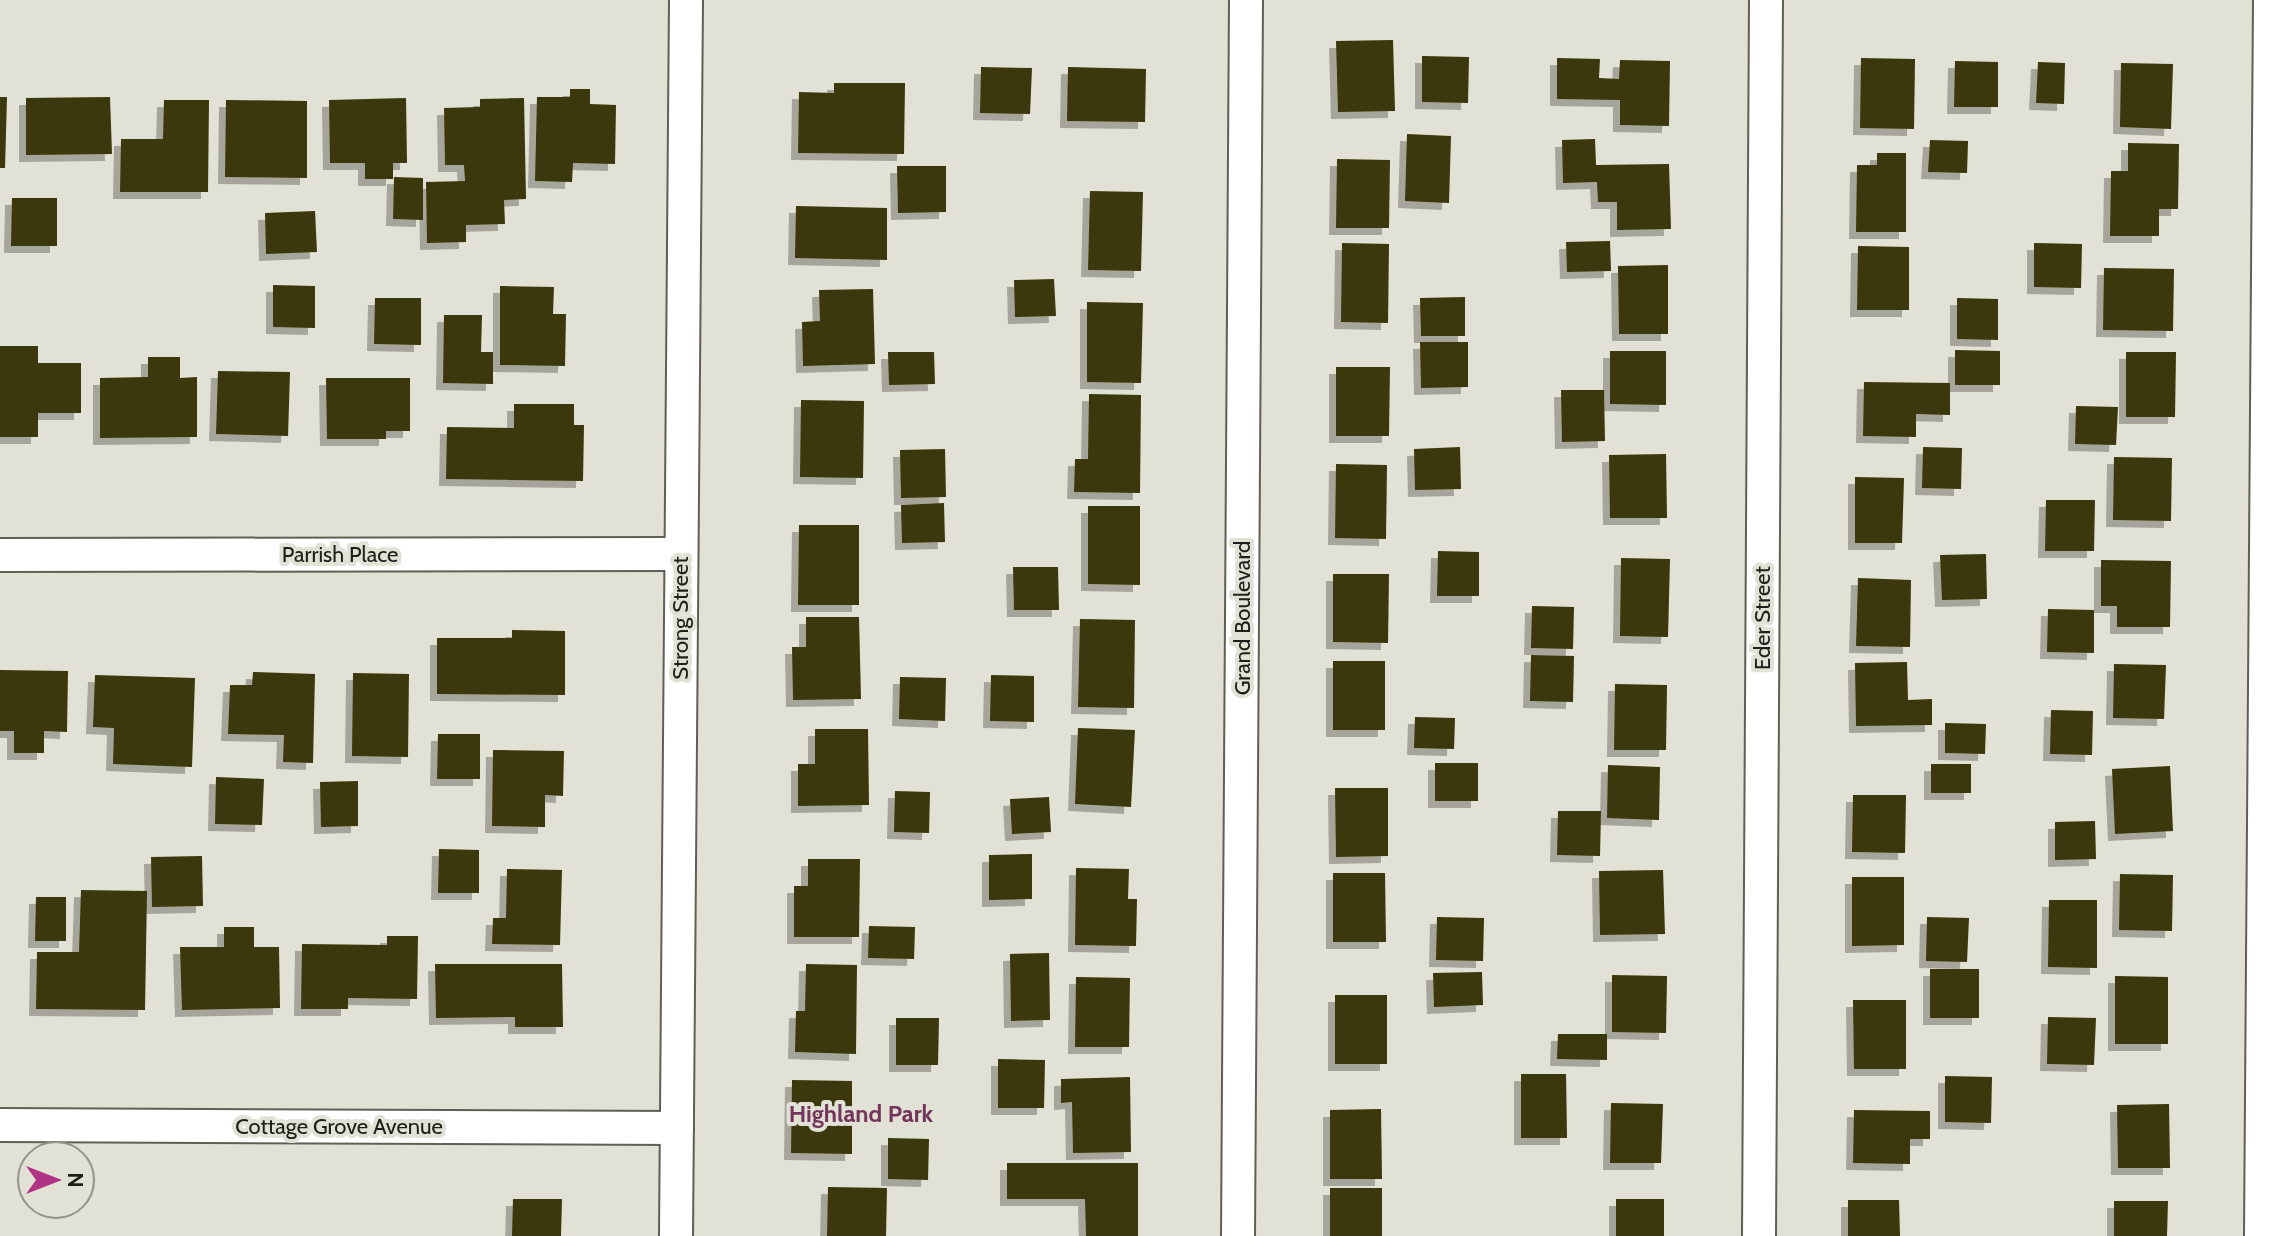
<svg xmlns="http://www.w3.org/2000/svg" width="2277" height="1236" viewBox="0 0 2277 1236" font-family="Cabin,sans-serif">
<defs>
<filter id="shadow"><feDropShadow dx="-7" dy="7" stdDeviation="0" flood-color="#0004"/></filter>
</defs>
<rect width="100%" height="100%" fill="#e1e1d5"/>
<g fill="#3b3709" filter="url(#shadow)">
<path d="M1393,40L1395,111L1338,112L1336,41Z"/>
<path d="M1422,56L1469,57L1468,103L1422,102Z"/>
<path d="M1557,58L1600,59L1599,78L1619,79L1620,60L1670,61L1669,126L1620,125V100L1557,99Z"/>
<path d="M1861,58L1915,59L1914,129L1860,128Z"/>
<path d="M1955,61L1998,62V107H1954Z"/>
<path d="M2038,62L2065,63L2064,104L2036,103Z"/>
<path d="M2121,63L2173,64L2171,129L2120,127Z"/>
<path d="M981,67L1032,68L1030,114L980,113Z"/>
<path d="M1068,67L1146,69L1145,122L1067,121Z"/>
<path d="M834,83H905L904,154L798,153L799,92L834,93Z"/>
<path d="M570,89H590V104L616,105L615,164L573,163L572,182L535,181L537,97H570Z"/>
<path d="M0,97H7L5,168H0Z"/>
<path d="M110,97L112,154L26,155V98Z"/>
<path d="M406,98L407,163H393V179H365V163H330L329,100Z"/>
<path d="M524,98L526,199L504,200L505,224L466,225V242L427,243L426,182L465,181L464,165H445L444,108L480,107V99Z"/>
<path d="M164,100H209L208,192H120L121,139H163Z"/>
<path d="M226,100L307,101V178L225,177Z"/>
<path d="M1407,134L1451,136L1449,203L1405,201Z"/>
<path d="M1595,139L1596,165L1669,164L1671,229L1617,230V202H1598L1597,182L1563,183L1562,140Z"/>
<path d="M1930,140L1968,141L1967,173L1928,172Z"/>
<path d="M2128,143L2179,144L2178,209H2159V236H2110L2111,171H2128Z"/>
<path d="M1877,153H1906V232H1856L1857,165H1877Z"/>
<path d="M1337,159L1390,160L1389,228H1336Z"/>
<path d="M897,166H946V212L898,213Z"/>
<path d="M394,177L423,178V220L393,219Z"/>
<path d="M1090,191L1143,192L1141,271L1088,270Z"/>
<path d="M12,198H57V246H11Z"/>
<path d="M796,206L887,208V260L795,258Z"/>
<path d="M315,211L317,252L266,254L265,213Z"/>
<path d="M1610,241L1611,271L1567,272L1566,242Z"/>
<path d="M1342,243L1389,244L1388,323L1341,322Z"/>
<path d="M2034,243L2082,244L2081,288L2034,287Z"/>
<path d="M1858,246L1909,247V310H1857Z"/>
<path d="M1668,265V334H1619L1618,266Z"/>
<path d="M2104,268L2174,269L2173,331L2103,330Z"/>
<path d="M1054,279L1056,316L1015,317L1014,280Z"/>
<path d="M273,285L315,286V328L273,327Z"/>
<path d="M500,286L554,287L553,314H566L565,366L500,365Z"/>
<path d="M873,289L875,364L803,366L802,322L820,321L819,290Z"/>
<path d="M1465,297V336H1421L1420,298Z"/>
<path d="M375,298H421V345L374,344Z"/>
<path d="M1957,298L1998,299V340L1957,339Z"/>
<path d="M1087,302L1143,303L1141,383L1087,382Z"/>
<path d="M444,315H482L481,352H493V384L443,383Z"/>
<path d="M1420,342H1468V387L1421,388Z"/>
<path d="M0,346H38V363H81V413H38V437H0Z"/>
<path d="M1955,350L2000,351V385H1955Z"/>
<path d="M1610,351H1666V405L1610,404Z"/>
<path d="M888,352H934L935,384L889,385Z"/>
<path d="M2126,352H2176L2175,417H2126Z"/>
<path d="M148,357H180V378L197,377V437L100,438V378L148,377Z"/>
<path d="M1336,367H1390L1389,436H1336Z"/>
<path d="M218,371L290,372L288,436L216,434Z"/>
<path d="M326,378H410V431H386V439H327Z"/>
<path d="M1864,382L1950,383V415L1916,414V437L1863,436Z"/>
<path d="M1561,390H1604L1605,441L1562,442Z"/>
<path d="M1089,394L1141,395L1140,493L1074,492L1075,459H1088Z"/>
<path d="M801,400L864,401L863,478L800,477Z"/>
<path d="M514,404H574V425H584L583,481L446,479L447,427L514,428Z"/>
<path d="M2076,406L2118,407L2116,445L2075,444Z"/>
<path d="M1460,447L1461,489L1415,490L1414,449Z"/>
<path d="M1923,447L1962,448L1961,489L1922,488Z"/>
<path d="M945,449L946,497L901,498L900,450Z"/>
<path d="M1666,454L1667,518H1610L1609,455Z"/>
<path d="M2114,457L2172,458L2171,521L2113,520Z"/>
<path d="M1336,464L1387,465L1386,539L1335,538Z"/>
<path d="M1855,477L1904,478L1902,543H1855Z"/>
<path d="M2046,500H2095L2094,551H2045Z"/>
<path d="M944,503L945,542L902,543L901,505Z"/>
<path d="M1088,506H1140V585L1088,584Z"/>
<path d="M799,525H859V605H798Z"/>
<path d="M1438,551L1479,552V596H1437Z"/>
<path d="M1986,554L1987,599L1942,600L1940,555Z"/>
<path d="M1621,558L1670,559L1668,637L1620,636Z"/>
<path d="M2101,560L2171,561L2170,627H2117V606H2101Z"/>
<path d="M1013,567H1058L1059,610H1014Z"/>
<path d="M1333,574H1389L1388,643L1333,642Z"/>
<path d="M1858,578L1911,580L1910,647L1856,646Z"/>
<path d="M1532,606L1574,607L1573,649L1531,648Z"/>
<path d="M2048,609L2094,610V653L2047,652Z"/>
<path d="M806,617H859L861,699L793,700L792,647H806Z"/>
<path d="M1080,619L1135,620L1134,708L1078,707Z"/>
<path d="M512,630L565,631V695L437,694V638H512Z"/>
<path d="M1531,655L1574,656L1573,702L1530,701Z"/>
<rect x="1333" y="661" width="52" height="69"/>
<path d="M1907,662L1908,700L1932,699V725L1856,726L1855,663Z"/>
<path d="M2114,664L2166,665L2164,719L2113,718Z"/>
<path d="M0,670L68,671L67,732L44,731V753H14V731H0Z"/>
<path d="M253,672L315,674L313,763L283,762L284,735L228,734L230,685H252Z"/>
<path d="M353,673L409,674L408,757L352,756Z"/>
<path d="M95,675L195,678L192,767L113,764L114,728L93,727Z"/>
<path d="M991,675L1034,676V722L990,721Z"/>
<path d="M900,677L946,678L945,721L899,719Z"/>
<path d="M1615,684L1667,685L1666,750H1614Z"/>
<path d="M2051,710L2093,711L2092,755L2050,754Z"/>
<path d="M1415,717L1455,718L1454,749L1414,748Z"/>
<path d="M1945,723L1986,724L1985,754L1945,753Z"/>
<path d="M1078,728L1135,730L1131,807L1075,804Z"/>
<path d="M815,729H868L869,805L798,806V764H815Z"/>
<path d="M438,734H480V779H437Z"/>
<path d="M493,750L564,751L563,796L545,795V827L492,826Z"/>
<rect x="1435" y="763" width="43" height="38"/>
<rect x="1931" y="764" width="40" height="29"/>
<path d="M1608,765L1660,767L1659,820L1607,818Z"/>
<path d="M2170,766L2173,831L2115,834L2112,769Z"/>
<path d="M216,777L264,779L262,825L215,824Z"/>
<path d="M358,781V826L321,827L320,782Z"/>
<path d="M1335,788H1388V856L1336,857Z"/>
<path d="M895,791L930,792L929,833L894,832Z"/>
<path d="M1853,795H1906L1905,853L1852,852Z"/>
<path d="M1049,797L1051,832L1012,834L1010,799Z"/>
<path d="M1558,811H1601L1600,856L1557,855Z"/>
<path d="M2095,821L2096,859L2055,860V822Z"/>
<path d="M439,849L479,850V893H438Z"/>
<path d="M1032,854V899L989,900V855Z"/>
<path d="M202,856L203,906L152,907L151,857Z"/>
<path d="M808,859H860L859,937H794V886H808Z"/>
<path d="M1076,868L1129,869L1128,899H1137L1136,946L1075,945Z"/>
<path d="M507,869L562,870L560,945L492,944L493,918H506Z"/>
<path d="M1663,870L1665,934L1600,935L1599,871Z"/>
<path d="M1333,873H1385L1386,942H1333Z"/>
<path d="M2120,874L2173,875L2172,931L2119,930Z"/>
<path d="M1852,877H1904V945L1852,946Z"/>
<path d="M81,890L147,891L145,1010L36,1009L37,952H79Z"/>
<path d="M36,897H66V941H35Z"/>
<path d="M2049,900H2097V968L2048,967Z"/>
<path d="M1437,917L1484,918L1483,961L1436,960Z"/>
<path d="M1927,917L1969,918L1967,962L1926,961Z"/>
<path d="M869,926L915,927L914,959L868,958Z"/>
<path d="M224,927H254V947H279L280,1008L182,1010L180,947H224Z"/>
<path d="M387,936H418L417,999L348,998V1009H301L302,944L387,945Z"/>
<path d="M1049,953L1050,1020L1011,1021L1010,954Z"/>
<path d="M435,964H562L563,1027H515V1017L436,1018Z"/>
<path d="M806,964L857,965L856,1054L795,1052L796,1011H805Z"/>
<rect x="1930" y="969" width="49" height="49"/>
<path d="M1482,972L1483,1005L1434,1007L1433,973Z"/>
<path d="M1612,975L1667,976L1666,1033L1612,1032Z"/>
<path d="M2115,976L2168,977V1044H2115Z"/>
<path d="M1076,977L1130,978L1129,1047H1075Z"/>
<rect x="1335" y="995" width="52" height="69"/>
<path d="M1853,1000H1906V1069H1854Z"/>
<path d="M2048,1017L2096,1018L2094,1065L2047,1064Z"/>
<path d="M896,1018H939L938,1065H896Z"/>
<path d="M1558,1034H1607V1060L1557,1059Z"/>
<path d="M998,1059L1045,1060L1044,1108H998Z"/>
<path d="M1521,1074H1566L1567,1138H1521Z"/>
<path d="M1945,1076L1992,1077L1991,1123L1945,1122Z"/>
<path d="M1130,1077L1131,1152L1073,1153L1072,1102L1061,1103V1079Z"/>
<path d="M792,1080L852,1081V1154L791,1153Z"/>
<path d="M1611,1103L1663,1104L1661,1163H1610Z"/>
<path d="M2169,1104L2170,1168H2118L2117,1105Z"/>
<path d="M1381,1109L1382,1179H1330V1110Z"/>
<path d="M1854,1110L1930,1111V1139H1910V1164L1853,1163Z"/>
<path d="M888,1138L929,1139L928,1180L888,1179Z"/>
<path d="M1007,1163H1138V1236H1086L1085,1199H1007Z"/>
<path d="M828,1187L887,1188L886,1236H827Z"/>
<rect x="1330" y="1188" width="52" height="48"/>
<path d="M513,1199H562L561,1236H512Z"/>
<rect x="1616" y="1199" width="48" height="37"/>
<path d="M1848,1200H1899L1900,1236H1848Z"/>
<path d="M2114,1201H2168L2167,1236H2114Z"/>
</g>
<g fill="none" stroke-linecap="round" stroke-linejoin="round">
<g stroke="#605f55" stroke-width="36">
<g id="minor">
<path d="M0,555L680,554"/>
<path d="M0,1125L677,1128"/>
<path d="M676,1236L686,0"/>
<path d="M1238,1236L1246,0"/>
<path d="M1759,1236L1766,0"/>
<path d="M2261,1236L2270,0"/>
</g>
</g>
<use href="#minor" stroke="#fff" stroke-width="32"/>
</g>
<g text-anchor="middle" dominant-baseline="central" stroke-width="8" stroke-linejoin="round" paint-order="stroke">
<g font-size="22" fill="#1e1e1a" stroke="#e1e1d5">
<text x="340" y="554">Parrish Place</text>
<text transform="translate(680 618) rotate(-90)">Strong Street</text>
<text transform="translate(1242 618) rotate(-90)">Grand Boulevard</text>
<text transform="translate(1762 618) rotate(-90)">Eder Street</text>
<text x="339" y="1126">Cottage Grove Avenue</text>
</g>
<g font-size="24" font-weight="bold" fill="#74355b" stroke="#e1e1d5">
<text x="861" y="1113">Highland Park</text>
</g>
</g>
<g transform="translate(56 1180) rotate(90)"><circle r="38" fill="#e1e1d5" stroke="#93938a" stroke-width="2"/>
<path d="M0-6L14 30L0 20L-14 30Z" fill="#b03485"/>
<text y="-12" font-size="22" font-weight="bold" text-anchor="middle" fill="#1e1e1a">N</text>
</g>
</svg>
